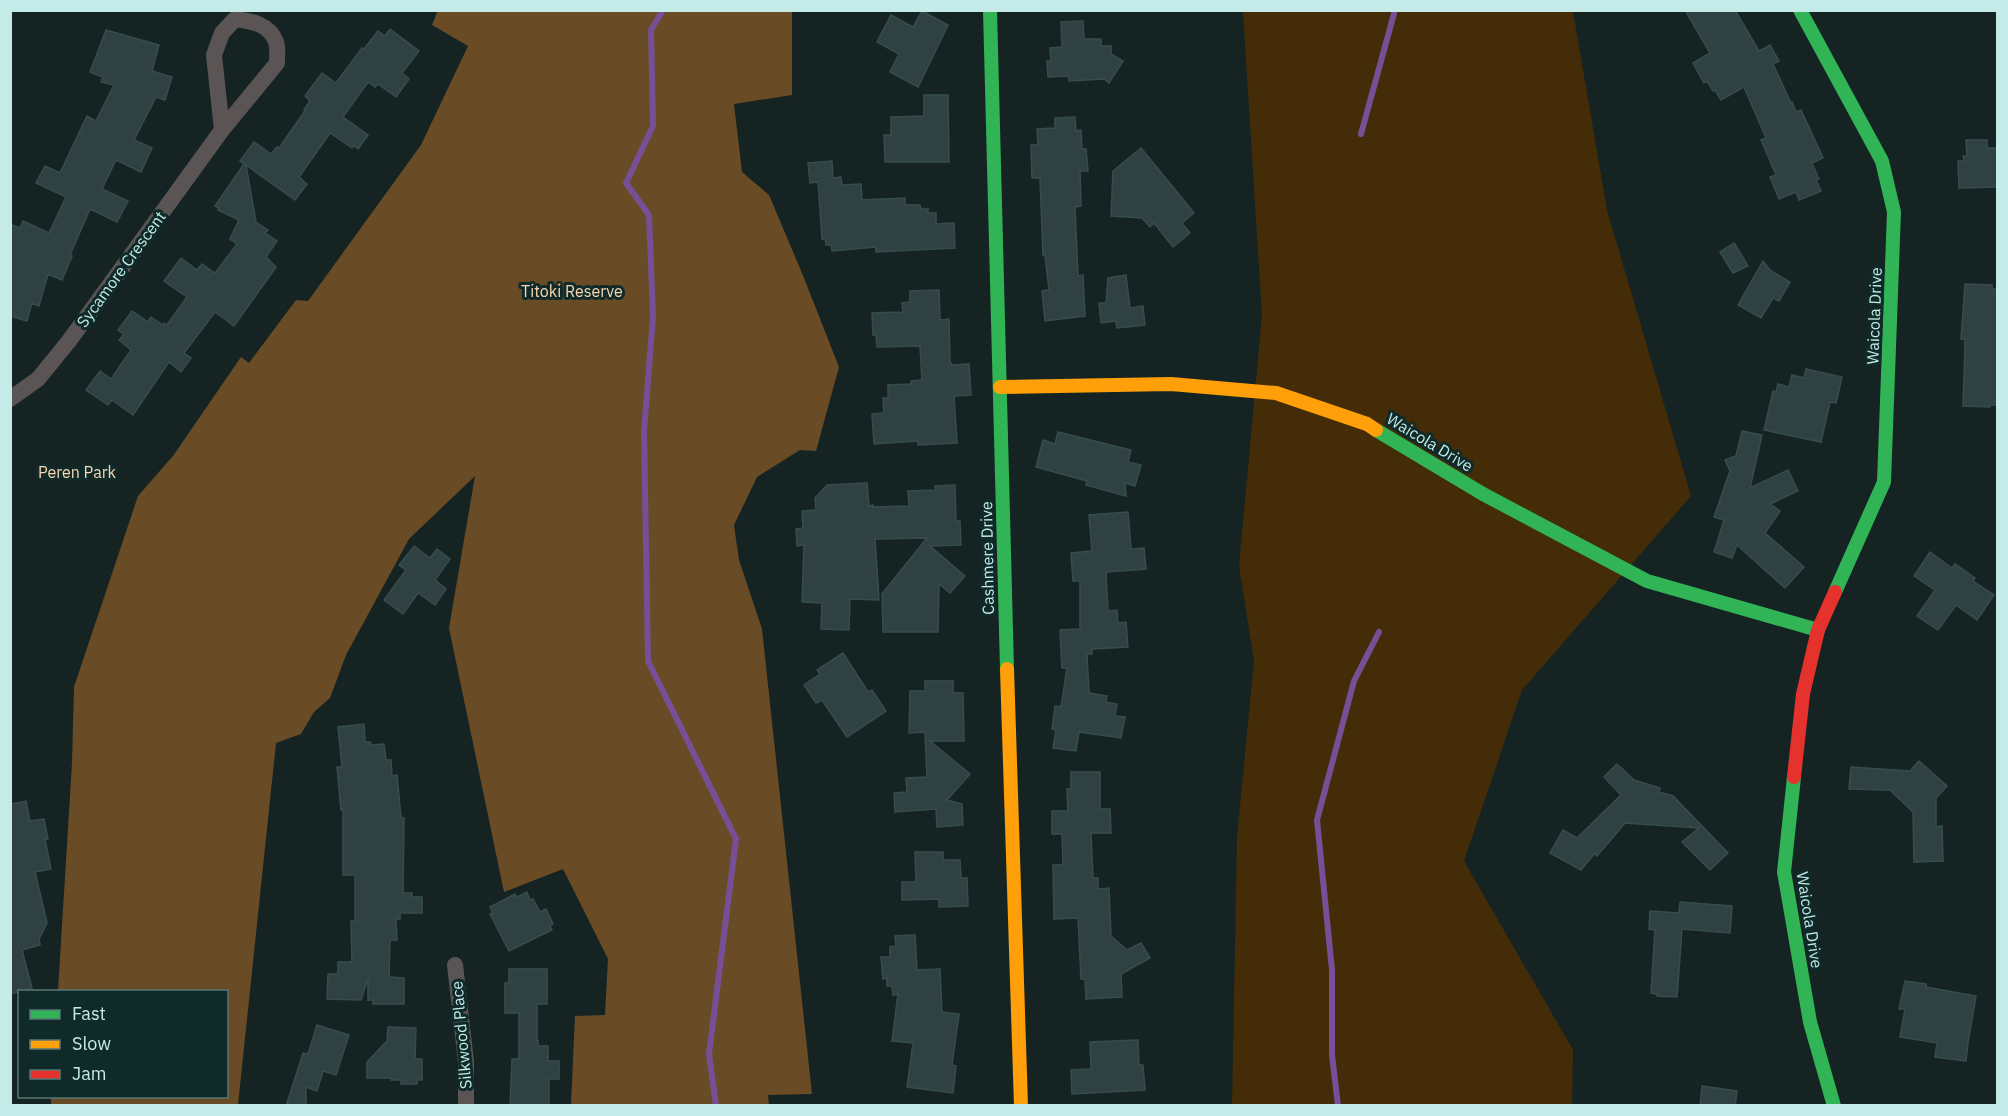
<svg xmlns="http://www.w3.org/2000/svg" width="2008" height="1116" viewBox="0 0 2008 1116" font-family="'IBM Plex Sans',sans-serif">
<rect width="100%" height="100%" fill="#152423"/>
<path fill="#432c07" d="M1243,11H1573L1607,210L1691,496L1522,690L1464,861L1573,1050L1572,1105L1232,1106L1237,837L1254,661L1239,566L1262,315Z"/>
<path fill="#694c25" d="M438,10L792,11V95L734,104L742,172L769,195L802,273L839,367L816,451L800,450L757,477L734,525L739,560L762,629L812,1094L768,1095L769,1106L571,1105L575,1016L605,1015L608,959L563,869L504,892L449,628L475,476L409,539L346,655L330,698L314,712L301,734L276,743L238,1105H51V1097L226,1096V992L58,991L72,763L74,687L138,496L173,456L241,357L249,363L296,300L308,301L421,145L468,46L432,25Z"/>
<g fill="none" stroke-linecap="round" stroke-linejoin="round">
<g stroke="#784f97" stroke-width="6">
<path d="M663,10L651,30L653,126L626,183L649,215L653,316L644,432L648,661L736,839L709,1054L716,1106"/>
<path d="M1361,134L1395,10"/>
<path d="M1338,1106L1332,1055V970L1317,820L1354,681L1379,632"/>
</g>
</g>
<g fill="#2f4142" stroke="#374d4d" stroke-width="1.5">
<path d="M1685,10H1735L1759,51L1770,45L1779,61L1773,64L1791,103L1792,102L1796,112L1801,110L1823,158L1812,163L1819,179L1816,180L1821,191L1799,200L1796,192L1779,199L1770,177L1776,175L1761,140L1766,138L1744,87L1721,100L1715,90L1713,91L1707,81L1704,83L1693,63L1710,53Z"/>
<path d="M922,11L948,25L918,87L890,72L899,54L877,42L891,15L913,27Z"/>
<path d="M1083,21L1084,39H1101V46H1111V54L1123,61L1109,83L1104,79L1069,81V76L1048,77L1047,61H1051L1050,48L1062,47L1061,22Z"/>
<path d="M390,29L419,51L402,73L409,79L396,97L378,84L375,87L368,82L343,117L368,135L358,149L354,145L352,148L330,133L299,177L307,184L295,200L246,165L256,222L268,230L265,233L277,241L266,257L276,267L234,326L215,312L184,353L191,358L181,372L169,362L133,415L112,400L108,405L86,390L100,371L111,379L131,350L119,340L124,334L118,330L132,311L148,322L151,317L163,325L164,323L167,325L187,297L164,281L181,258L197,270L202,264L215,273L237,244L230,239L239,220L218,210L219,208L215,206L244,164L240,161L254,142L271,154L277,147L279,148L305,111L304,110L310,101L305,96L322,73L336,83L362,48L364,49L378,31L385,36Z"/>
<path d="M106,30L159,45L152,71L172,77L165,100L156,97L134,140L152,148L141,172L116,160L102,189L128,201L117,222L90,209L70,255L72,256L62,280L48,274L39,306L32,303L27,321L10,316V224L20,228L23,221L49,233L66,197L36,183L45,166L60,173L87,116L96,121L114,85L101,82L103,77L90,72Z"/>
<path d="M924,95H948L949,162H885L884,135H891V117L924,116Z"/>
<path d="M1075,117L1076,131L1081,130L1082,149H1086L1088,171H1080L1081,206L1075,207L1078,276L1083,275L1085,316L1045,321L1042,291L1049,290L1045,255H1043L1040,178H1032L1031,145H1038L1037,129L1055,128V118Z"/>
<path d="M1966,140H1987V148H1998V187L1959,188L1958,161H1964L1963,156H1967Z"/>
<path d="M1141,148L1194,213L1182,223L1190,233L1173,247L1154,223L1150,227L1142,218L1111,216L1113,171Z"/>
<path d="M832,161L833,178L841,177L842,185L861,184L862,200L905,198V205H920L921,209H928V213H936V224L954,223L955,248L876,252V247L832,251L831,245H826L825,239H822L818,182L810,183L808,163Z"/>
<path d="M1734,243L1748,266L1733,273L1720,252Z"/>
<path d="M1763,261L1771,271L1790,282L1779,301L1773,298L1761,318L1738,305Z"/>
<path d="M1126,275L1130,308L1143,306L1145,325L1117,328L1116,321L1101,323L1099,303H1106L1108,278Z"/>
<path d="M1965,284L1992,285V289H1998V405H1990V407L1963,406L1965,348V339H1961Z"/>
<path d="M939,290L940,320L949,319L950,361L952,365L969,364L971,395L954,396L957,443L918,445V441L874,444L872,414L884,413L883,398H888V385L911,384V381L922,380L920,346L877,347L876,335H873L872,313L903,312L902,303L910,302V291Z"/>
<path d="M1806,369L1842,377L1836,403L1830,402L1821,442L1764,430L1773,391L1776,392L1778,384L1789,387L1792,375L1804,378Z"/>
<path d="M1742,431L1762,435L1750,488L1788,470L1798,491L1770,504L1780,511L1765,533L1804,567L1785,588L1737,545L1732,558L1714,552L1724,520L1714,517L1730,471L1725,460L1736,456Z"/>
<path d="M1058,432L1131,450L1128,462L1141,465L1135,486L1125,483L1126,496L1086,485L1087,481L1036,467L1043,440L1055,444Z"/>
<path d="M867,483L869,506L873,505V507L909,506L908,491L936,490L935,486L955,485L956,521H960L961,545L930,546L965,576L950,593L939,584L938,632H883L882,594L927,538L875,539L879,600L850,599L849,630L821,629L822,603L802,602L804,545L797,546L796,529L803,528L802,511L816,510L815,498L827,485Z"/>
<path d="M1128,512L1131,549L1144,548L1146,569L1106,572L1108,611L1117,610L1118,623L1126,622L1128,647L1092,649V654H1087L1089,693L1107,696L1106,702L1117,704L1115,716L1125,717L1121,738L1079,732L1076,751L1053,748L1056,730L1052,729L1055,706L1061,707L1067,668H1062L1060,630L1080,629V581H1073L1071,553L1092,551L1089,515Z"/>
<path d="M414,546L430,558L437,549L450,559L435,580L446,589L435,605L418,593L403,614L384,600L406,570L399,565Z"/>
<path d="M1930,552L1952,568L1955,564L1975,578L1973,581L1994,595L1977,620L1956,605L1938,630L1917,616L1935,590L1914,576Z"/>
<path d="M843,653L868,692L872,690L886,711L847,737L822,700L816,703L804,685L820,674L817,670Z"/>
<path d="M925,681H953V693H963L964,741H930L970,774L947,800L962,804L963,825L937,827L936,809L895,812L894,793L907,792L906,778L927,777L925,732L909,733L910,691H925Z"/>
<path d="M364,724L365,742H370L371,745L384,744L386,760H391L392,776L397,775L401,818H404L403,893H412V897H422V913H400V919H396L397,940H390L389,977L404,978V1004H373V1000H368V978L361,1000L327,999L328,974H338V962H352L351,921H355V875H343V809L341,810L337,767H342L338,727Z"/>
<path d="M1919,761L1947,786L1936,798V827L1942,826L1943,861L1914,862L1913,812L1890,790L1849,789L1851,767L1910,771Z"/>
<path d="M1617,764L1634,780L1660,788L1659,792L1673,796L1728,853L1710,870L1682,842L1699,828L1625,823L1597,856L1595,853L1581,870L1550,853L1563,830L1577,838L1621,795L1604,777Z"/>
<path d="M1071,772H1100V809H1110L1111,833H1091L1093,878H1098V889L1109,888L1111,936L1127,950L1141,943L1150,958L1121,974L1122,997L1086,999L1085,979H1081L1078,918L1054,919L1053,865H1063L1062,834H1052V811H1068L1067,789H1071Z"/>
<path d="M26,801L30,821L44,819L48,839H45L51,869L35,872L47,923L39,939L40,945L22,950L32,988L10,994V804Z"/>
<path d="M915,852H943V860H960L961,878H967L968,906L939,907V899L902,900V882H916Z"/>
<path d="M527,892L530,900L533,899L540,912L546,909L553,924L550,926L552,930L509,951L490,914L493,913L490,907L515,894L517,897Z"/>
<path d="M1680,902L1732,906L1730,933L1682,929L1677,997L1657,996V994L1651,993L1655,930L1649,929L1650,911L1679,913Z"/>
<path d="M915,935L917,970L940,969L942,1012L959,1014L952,1065L956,1066L953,1093L907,1087L913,1043L892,1041L898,994L893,995L892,986H887V978L883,979L881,957H890V947L896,946L895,936Z"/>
<path d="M509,969H547V1004H537V1040H538V1046H548V1061H559V1079H549V1106H510L512,1059H519V1013H505V983H509Z"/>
<path d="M1905,981L1926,984V987L1976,996L1968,1043L1966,1061L1935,1057L1937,1043L1900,1037L1905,1009H1899Z"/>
<path d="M317,1025L349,1035L336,1075L323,1071L317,1091L306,1087V1106H286L303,1053L308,1054Z"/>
<path d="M388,1027L416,1028L415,1059H422V1080H417V1084H401V1080H391V1078H367V1062L387,1041Z"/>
<path d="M1138,1040L1139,1065H1143L1145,1090L1072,1094L1071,1070L1091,1069L1090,1042Z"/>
<path d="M1702,1086L1737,1091L1735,1106H1700Z"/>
</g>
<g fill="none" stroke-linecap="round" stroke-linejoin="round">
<g stroke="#5a5455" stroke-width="16">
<path d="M10,399L38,379L69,341L222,130L277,63C277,57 278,48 276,42C270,24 251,21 235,19L222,33L214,55L222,130"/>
<path d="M455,965L466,1062V1106"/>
</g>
<g stroke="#30b455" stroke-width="14">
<path d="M990,10L1007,669"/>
<path d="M1800,10L1882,161L1894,212L1884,482L1835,592"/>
<path d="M1376,430L1483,494L1647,581L1818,630"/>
<path d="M1794,777L1784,872L1810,1022L1834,1106"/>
</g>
<g stroke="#ff9f0a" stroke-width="14">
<path d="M1000,387L1171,384L1276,393L1367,424L1376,430"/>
<path d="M1007,669L1021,1106"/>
</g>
<path stroke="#e5322d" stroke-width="14" d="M1794,777L1803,694L1818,630L1835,592"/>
</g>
<g text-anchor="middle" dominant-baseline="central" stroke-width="6" stroke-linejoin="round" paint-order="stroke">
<g font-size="16" fill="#c4ebe8" stroke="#0f2a29">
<text transform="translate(121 269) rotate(-54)">Sycamore Crescent</text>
<text transform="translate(1874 316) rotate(-88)">Waicola Drive</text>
<text transform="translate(1430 442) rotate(31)">Waicola Drive</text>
<text transform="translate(987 558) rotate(-91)">Cashmere Drive</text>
<text transform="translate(1810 920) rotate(81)">Waicola Drive</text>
<text transform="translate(461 1035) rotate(-95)">Silkwood Place</text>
</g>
<g font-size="16" fill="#f9d6af" stroke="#0f2a29">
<text x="572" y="291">Titoki Reserve</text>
<text x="77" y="472">Peren Park</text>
</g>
</g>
<rect width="2008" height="1116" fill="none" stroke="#c4ebe8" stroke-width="24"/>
<rect x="18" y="990" width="210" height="108" fill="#0f2a29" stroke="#577775" stroke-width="1.5"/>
<rect x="30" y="1010" width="30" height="9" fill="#30b455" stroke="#577775" stroke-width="1.5"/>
<text x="72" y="1020" font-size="18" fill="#c4ebe8">Fast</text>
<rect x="30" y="1040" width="30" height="9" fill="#ff9f0a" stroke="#577775" stroke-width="1.5"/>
<text x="72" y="1050" font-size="18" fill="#c4ebe8">Slow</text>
<rect x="30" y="1070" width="30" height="9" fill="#e5322d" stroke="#577775" stroke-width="1.5"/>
<text x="72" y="1080" font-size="18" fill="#c4ebe8">Jam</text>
</svg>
